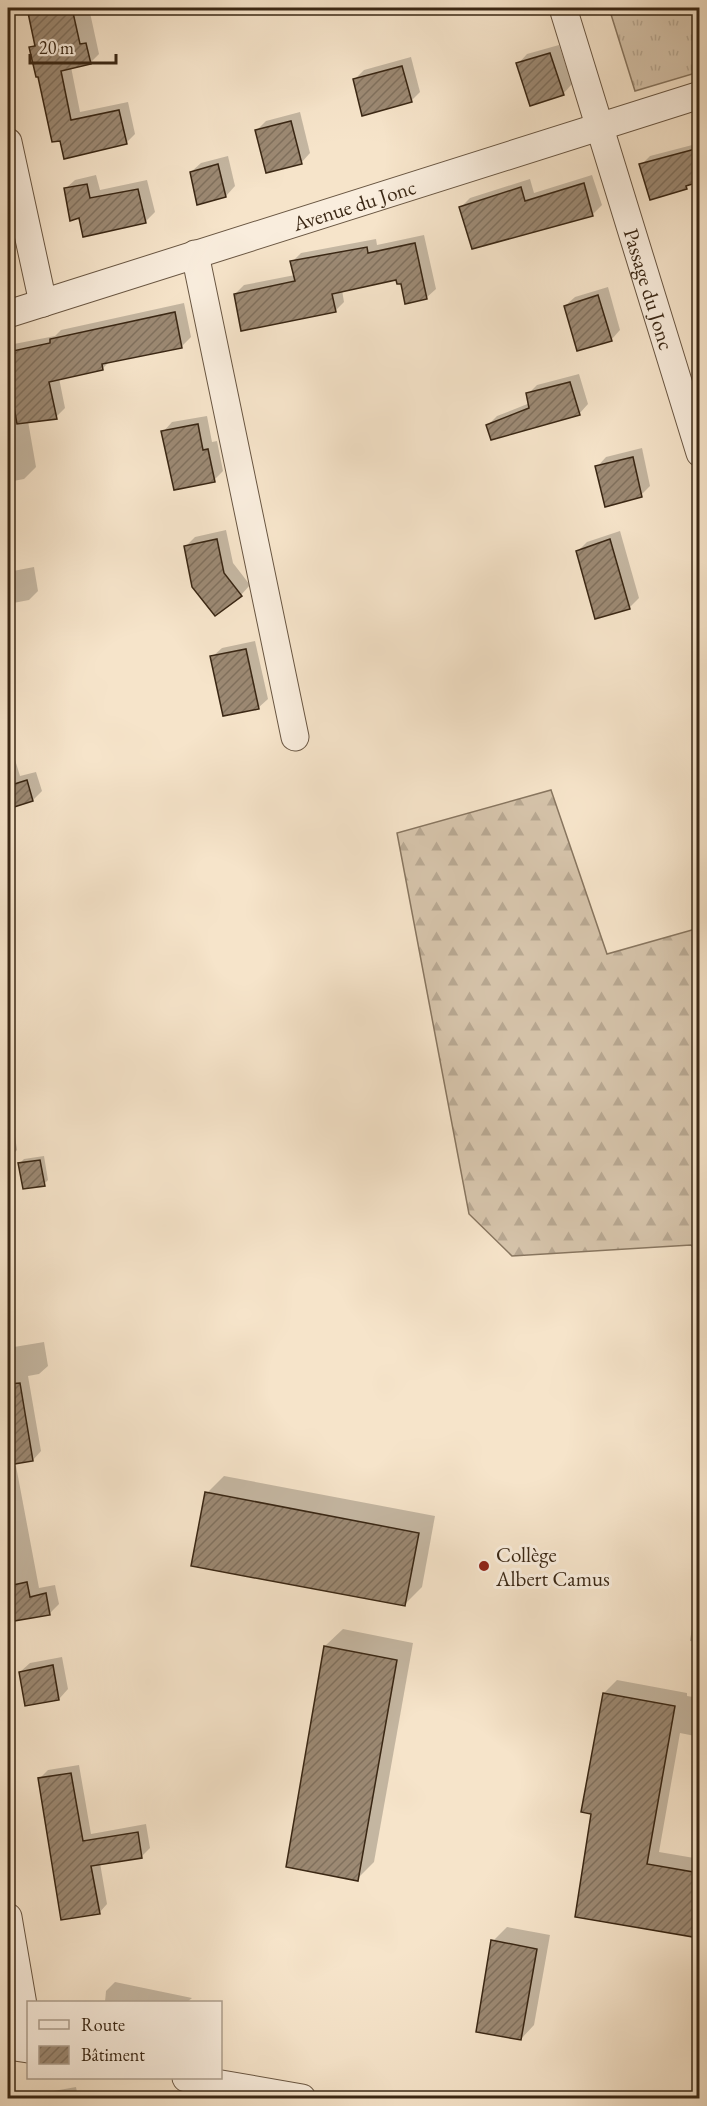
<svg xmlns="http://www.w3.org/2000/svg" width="707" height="2106" viewBox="0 0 707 2106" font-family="'EB Garamond',serif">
<defs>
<pattern id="grass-tufts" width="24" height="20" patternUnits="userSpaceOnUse" patternTransform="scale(1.5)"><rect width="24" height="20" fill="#d6c4ab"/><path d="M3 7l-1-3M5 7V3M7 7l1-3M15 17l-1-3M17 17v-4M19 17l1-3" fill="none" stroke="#b8a892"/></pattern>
<pattern id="forest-firs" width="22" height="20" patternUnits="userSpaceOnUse" patternTransform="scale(1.5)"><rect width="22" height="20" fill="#d6c4ab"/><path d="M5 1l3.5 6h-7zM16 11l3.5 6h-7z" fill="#b8a892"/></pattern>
<pattern id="building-hatch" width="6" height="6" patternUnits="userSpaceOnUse" patternTransform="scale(1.5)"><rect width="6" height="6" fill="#9c8973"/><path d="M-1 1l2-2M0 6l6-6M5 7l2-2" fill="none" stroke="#80705d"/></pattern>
</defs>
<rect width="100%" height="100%" fill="#f6e4ca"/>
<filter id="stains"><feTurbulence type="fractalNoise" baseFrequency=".00333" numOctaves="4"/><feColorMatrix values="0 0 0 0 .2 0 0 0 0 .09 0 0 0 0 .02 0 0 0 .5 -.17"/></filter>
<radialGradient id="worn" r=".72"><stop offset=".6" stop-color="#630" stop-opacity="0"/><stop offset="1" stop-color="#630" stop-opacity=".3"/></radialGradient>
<path fill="url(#grass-tufts)" stroke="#887660" stroke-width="1.5" d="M609,8H699V72L635,91Z"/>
<path fill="url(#forest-firs)" stroke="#887660" stroke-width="1.5" d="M551,790L607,954L699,928V1253L691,1245L512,1256L469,1214L397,833Z"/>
<g fill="#0003">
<path d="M32,8H89L99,54L90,63L71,67L80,112L128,102L135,134L126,143L61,139L53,141L31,48L36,43L29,10Z"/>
<path d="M439,8H464L455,11H446Z"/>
<path d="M559,45L572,84L563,94L518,64L527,54Z"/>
<path d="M411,57L420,92L411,101L355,79L364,70Z"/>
<path d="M300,112L310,153L301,163L257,130L266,121Z"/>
<path d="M700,143V180L690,183L686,187L641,165L650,156Z"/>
<path d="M228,156L235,186L226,196L191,172L201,163Z"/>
<path d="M96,175L100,190L147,180L155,212L145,222L80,217L65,189L75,180Z"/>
<path d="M592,175L602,205L593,214L473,248L461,207L470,198L530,179L534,193Z"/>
<path d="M424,235L436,289L426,298L397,279L342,290L344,302L335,311L235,294L244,285L295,275L292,262L301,253L376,239L377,245Z"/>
<path d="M608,287L620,330L611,340L565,306L575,297Z"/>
<path d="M184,303L191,337L182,346L110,361L103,368L59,378L65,408L56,417L28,421L36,467L24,479L8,482V398L13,397L8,367V351L14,344L55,336L61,330Z"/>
<path d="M700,336V361L694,342Z"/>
<path d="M579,374L588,404L579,414L488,425L497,416L530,403L528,394L537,385Z"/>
<path d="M207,416L212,442L217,441L223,471L214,480L163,432L172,422Z"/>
<path d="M642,448L650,486L641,495L597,467L606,457Z"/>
<path d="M226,530L233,563L250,585L241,595L185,547L195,537Z"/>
<path d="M620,531L639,598L629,608L578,551L587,542Z"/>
<path d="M34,567L38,591L29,600L8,604V572Z"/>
<path d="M255,641L268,699L258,708L212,657L222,648Z"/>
<path d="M8,737L20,776L36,772L42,791L33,800L8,808Z"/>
<path d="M14,1130L17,1150L8,1159V1131Z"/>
<path d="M44,1156L48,1180L44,1184L20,1163L24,1159Z"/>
<path d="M44,1342L48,1366L39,1374L28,1376L41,1451L33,1460L8,1464V1348Z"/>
<path d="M16,1466L39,1588L55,1585L59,1604L50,1613L8,1621V1468Z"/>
<path d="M224,1476L435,1516L422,1587L405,1604L207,1493Z"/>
<path d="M700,1575V1642L690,1641Z"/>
<path d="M343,1629L413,1643L374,1862L357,1879L325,1646Z"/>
<path d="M62,1657L68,1689L59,1699L20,1672L30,1663Z"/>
<path d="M617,1680L687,1693V1696L700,1698V1737L680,1733L659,1852L700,1859V1937L577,1916L593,1813L604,1693Z"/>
<path d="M79,1765L91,1834L146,1824L150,1848L142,1856L100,1863L107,1904L99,1913L40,1778L48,1770Z"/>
<path d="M507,1927L550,1935L534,2025L521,2039L493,1941Z"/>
<path d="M115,1982L192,1998L187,2002H105L106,1991Z"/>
<path d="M76,2087L78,2098H41L48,2092Z"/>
</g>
<g fill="url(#building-hatch)" stroke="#3a2714" stroke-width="1.5">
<path d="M27,8H72L80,44L86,43L91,64L61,71L71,120L119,110L127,144L64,159L60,141L52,142L38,77H36L29,47L35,46Z"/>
<path d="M550,53L564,95L530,106L516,63Z"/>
<path d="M402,66L412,102L362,116L353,79Z"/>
<path d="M291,121L302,164L266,173L255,130Z"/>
<path d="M699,148V182L686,186L687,189L650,200L639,164Z"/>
<path d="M218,164L226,197L197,205L190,172Z"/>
<path d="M584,183L593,216L472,249L459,207L521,187L525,201Z"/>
<path d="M87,184L90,198L138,189L146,223L83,237L79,218L70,221L64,188Z"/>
<path d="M415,243L427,299L405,304L401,284H397L396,280L332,294L336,312L241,331L234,294L295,281L290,261L367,247L368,253Z"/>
<path d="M598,295L612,341L577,351L564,306Z"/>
<path d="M175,312L182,348L102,364L103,370L49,382L57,419L17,424L8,375V352L50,343V339Z"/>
<path d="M570,382L580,415L491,440L486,425L529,408L526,393Z"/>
<path d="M198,424L203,450L208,449L215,482L174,490L161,431Z"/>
<path d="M633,457L642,497L605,507L595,466Z"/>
<path d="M217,539L224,573L242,596L215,616L192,587L184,546Z"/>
<path d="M610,539L630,609L595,619L576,551Z"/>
<path d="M246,649L259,709L223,716L210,656Z"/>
<path d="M27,780L33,801L8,809V786Z"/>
<path d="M40,1160L45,1186L23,1189L18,1163Z"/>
<path d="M20,1383L33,1461L8,1465V1384Z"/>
<path d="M205,1492L419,1533L405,1606L191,1566Z"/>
<path d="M27,1582L30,1597L46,1593L50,1615L8,1622V1586Z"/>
<path d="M324,1646L397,1660L358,1881L286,1867Z"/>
<path d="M53,1665L59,1700L25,1706L19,1672Z"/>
<path d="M603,1693L675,1706L647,1864L699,1873V1938L575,1917L591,1814L581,1812Z"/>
<path d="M71,1773L83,1841L138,1832L142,1858L91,1866L100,1914L61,1920L38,1778Z"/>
<path d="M491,1940L537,1949L521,2040L476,2032Z"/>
</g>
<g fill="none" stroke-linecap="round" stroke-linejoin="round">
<g stroke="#695642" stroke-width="29">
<g id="minor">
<path id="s1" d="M563,8L700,453"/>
<path d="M8,142L43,303"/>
<path d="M195,254L295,737"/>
<path id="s2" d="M8,314L700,95"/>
<path d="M8,1917L28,2034"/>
<path d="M8,2046L28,2049"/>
<path d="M186,2078L302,2098"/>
</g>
</g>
<use href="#minor" stroke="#f9eddd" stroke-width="27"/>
</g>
<circle fill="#8f2418" stroke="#f9eddd" stroke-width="2" cx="484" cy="1566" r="6"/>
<g text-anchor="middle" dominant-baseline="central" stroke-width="6" stroke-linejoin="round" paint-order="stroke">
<g font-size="21" fill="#3a2714" stroke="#f9eddd">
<text stroke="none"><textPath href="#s2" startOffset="363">Avenue du Jonc</textPath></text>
<text stroke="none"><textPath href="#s1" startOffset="294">Passage du Jonc</textPath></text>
</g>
<g font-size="21" fill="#3a2714" stroke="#f9eddd" text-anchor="start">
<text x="496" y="1554">Collège<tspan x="496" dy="24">Albert Camus</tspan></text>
</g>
</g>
<rect width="707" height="2106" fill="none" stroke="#f6e4ca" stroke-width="30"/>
<rect x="9" y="9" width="689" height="2088" fill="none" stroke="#3a2714" stroke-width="3"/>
<rect x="15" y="15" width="677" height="2076" fill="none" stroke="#3a2714" stroke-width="1.5"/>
<rect x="27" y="2001" width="195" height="78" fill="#f9eddd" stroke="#ad9e8d" stroke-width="1.5"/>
<rect x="39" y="2020" width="30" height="9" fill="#f9eddd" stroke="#ad9e8d" stroke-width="1.5"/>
<text x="81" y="2031" font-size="18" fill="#3a2714">Route</text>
<rect x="39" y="2046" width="30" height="18" fill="url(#building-hatch)" stroke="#ad9e8d" stroke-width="1.5"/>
<text x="81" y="2061" font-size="18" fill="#3a2714">Bâtiment</text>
<path d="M30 54v9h86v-9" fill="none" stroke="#3a2714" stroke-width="3"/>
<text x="39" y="54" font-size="18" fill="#3a2714" stroke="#f9eddd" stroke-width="4.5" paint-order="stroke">20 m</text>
<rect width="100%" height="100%" filter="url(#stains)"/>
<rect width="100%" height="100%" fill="url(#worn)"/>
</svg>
